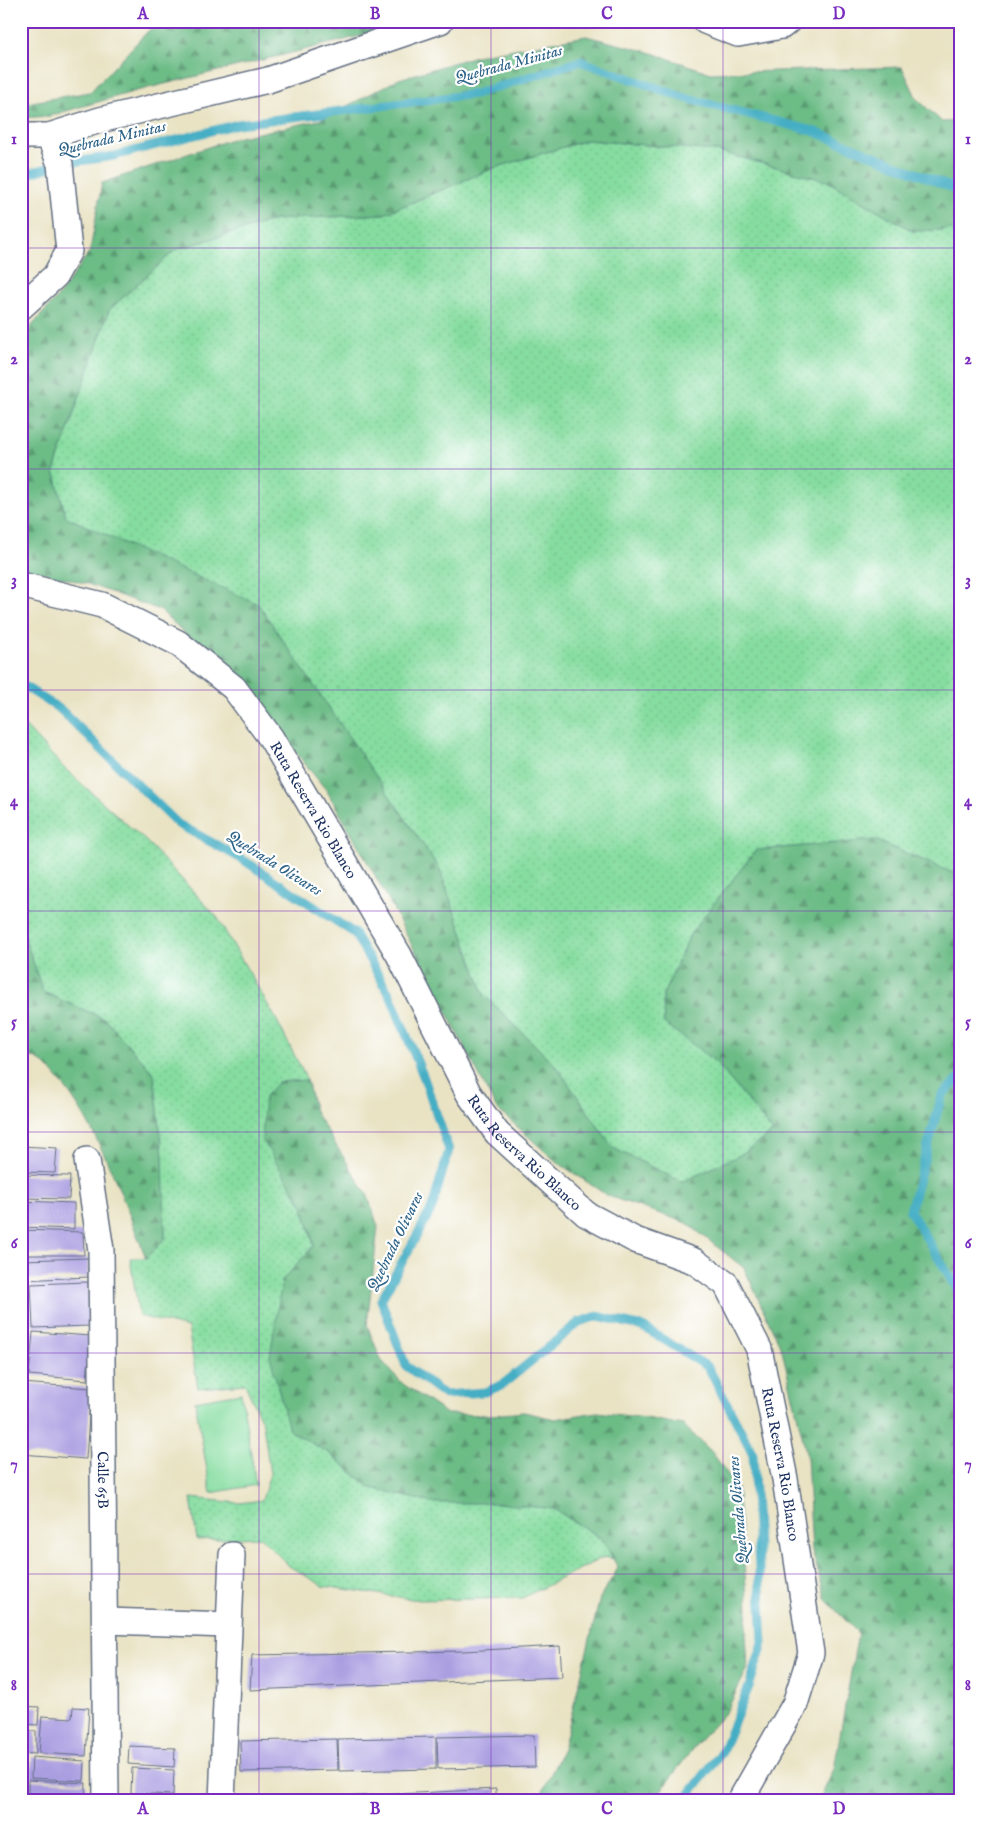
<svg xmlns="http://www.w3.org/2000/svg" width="982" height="1822" viewBox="0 0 982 1822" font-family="'IM FELL English',serif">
<defs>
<pattern id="grass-dots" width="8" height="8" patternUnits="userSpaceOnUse" patternTransform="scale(1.25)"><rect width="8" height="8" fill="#86dda0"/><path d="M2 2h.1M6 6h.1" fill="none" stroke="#73be8c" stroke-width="1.8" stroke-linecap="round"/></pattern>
<pattern id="forest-firs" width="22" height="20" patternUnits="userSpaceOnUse" patternTransform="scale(1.25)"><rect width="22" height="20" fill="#6cbc86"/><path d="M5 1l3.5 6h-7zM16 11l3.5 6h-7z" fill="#589971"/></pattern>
</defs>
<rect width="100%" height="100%" fill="#fff"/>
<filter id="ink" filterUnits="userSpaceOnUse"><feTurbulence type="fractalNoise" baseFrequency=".02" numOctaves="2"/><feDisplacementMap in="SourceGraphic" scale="10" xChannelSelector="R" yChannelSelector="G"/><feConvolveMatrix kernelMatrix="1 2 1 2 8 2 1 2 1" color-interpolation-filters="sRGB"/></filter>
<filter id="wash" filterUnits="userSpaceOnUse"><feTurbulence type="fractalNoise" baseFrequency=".0096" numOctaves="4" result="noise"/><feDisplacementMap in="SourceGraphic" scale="20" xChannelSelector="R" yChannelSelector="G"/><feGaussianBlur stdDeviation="1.12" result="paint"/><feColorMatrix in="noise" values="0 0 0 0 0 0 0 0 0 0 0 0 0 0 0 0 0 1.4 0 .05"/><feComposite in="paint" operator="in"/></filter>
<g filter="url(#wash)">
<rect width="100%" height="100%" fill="#e9e3c4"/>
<g fill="url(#grass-dots)" stroke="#50867f">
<path d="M587,140L717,151L827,181L913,231L961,229V869L953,873L875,840L756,850L691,934L663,995L664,1023L716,1062L773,1132L742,1154L682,1182L613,1148L556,1066L484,995L439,868L258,605L66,517L54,471L109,310L175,250L274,220L384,214L494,168Z"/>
<path d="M21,722L64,768L148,843L217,917L275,1017L307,1080L278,1082L262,1138L303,1206L314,1246L282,1281L289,1430L329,1453L371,1488L554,1509L602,1539L614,1559L604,1557L522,1598L419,1600L323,1586L289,1566L260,1537L197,1540L191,1498L240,1503L262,1500L270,1474L263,1424L245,1384L198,1388L188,1328L139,1316L130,1258H146L165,1239L163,1157L154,1074L105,1019L43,992L21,926Z"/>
</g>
<g fill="url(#forest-firs)" stroke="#447672">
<path d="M164,21H407L397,27L136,91L49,116L21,118V104L90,92L149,30Z"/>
<path d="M586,36L649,52L711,73L902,67L917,99L942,122L961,121V229L913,231L827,181L717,151L587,140L494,168L384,214L274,220L175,250L109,310L54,471L66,517L258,604L439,868L484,995L556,1066L613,1148L682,1182L742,1154L773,1132L716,1062L664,1023L663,995L691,933L756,850L875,840L953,873L961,869V1801H819L834,1769L858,1633L826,1600L812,1551L807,1457L782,1350L744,1268L687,1223L608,1196L557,1162L496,1108L386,895L327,791L249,694L160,610L88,584L21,567V338L61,293L90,251L102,183L235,138L320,120L399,79L476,56Z"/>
<path d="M21,926L43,992L105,1019L154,1074L163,1157L165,1239L146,1258C123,1199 92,1108 45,1065C39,1059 29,1056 21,1052Z"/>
<path d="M307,1080L315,1112L368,1196L378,1227L367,1325L381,1360L403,1384L447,1414L491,1415L524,1412L555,1419L597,1412L646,1418L683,1425L711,1451L737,1487L748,1608L746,1634L748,1668L726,1712L695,1746L653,1801H538L563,1749L600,1598L618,1568L602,1539L554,1509L496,1503H432L371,1488L329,1453L289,1430L270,1356L282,1281L314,1245L303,1206L262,1139L265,1096L278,1082Z"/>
</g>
<path fill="#86dda0" stroke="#50867f" d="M241,1393L256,1485L211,1493L195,1401Z"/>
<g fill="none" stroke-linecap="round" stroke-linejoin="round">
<g stroke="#45aec4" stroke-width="9">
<path d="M21,176L60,164L114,156L238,124L475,94L580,61L685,98L813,131L955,189L961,188"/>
<path d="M21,684L61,710L178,824L242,859L354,933L390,995L424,1078L449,1150L432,1208L381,1300L406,1366L445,1395L485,1392L502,1385L579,1322L598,1316L643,1327L708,1367L753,1454L763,1643L750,1684L722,1752L684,1801"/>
<path d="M961,1077L942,1095L910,1211L961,1295"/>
</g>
</g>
<g id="blocks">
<g fill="#aa9ee1">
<path d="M21,1146L57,1148L55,1173L21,1172Z"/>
<path d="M21,1175L70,1176L69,1199L21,1198Z"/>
<path d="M21,1201L74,1203V1229L21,1227Z"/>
<path d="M21,1230L83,1232L84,1255H21Z"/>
<path d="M88,1258V1277L21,1280V1260Z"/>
<path d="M88,1282L89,1326L33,1328L31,1284Z"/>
<path d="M33,1332L91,1336L87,1380L29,1375Z"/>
<path d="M21,1383L91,1388L86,1459L21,1454Z"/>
<path d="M560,1646L562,1677L250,1690L252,1655L463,1651Z"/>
<path d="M21,1706L39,1707L38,1725L21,1724Z"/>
<path d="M73,1707L89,1708L86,1756L39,1753L42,1716L72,1718Z"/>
<path d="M21,1730L36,1731V1754L21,1753Z"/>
<path d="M534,1735L535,1767L438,1769L437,1737Z"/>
<path d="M436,1737V1769L339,1771L338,1739Z"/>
<path d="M337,1739L338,1770L241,1772L240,1741Z"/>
<path d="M129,1746L175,1748L174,1767L128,1764Z"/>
<path d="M32,1757L85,1761L84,1781L31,1778Z"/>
<path d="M132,1768L174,1770L173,1795L131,1793Z"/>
<path d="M28,1780L86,1783L85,1801H21V1793H28Z"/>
<path d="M496,1789V1801H241V1799L338,1797Z"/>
<path d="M131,1795L173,1797V1801H131Z"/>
</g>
</g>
</g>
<g filter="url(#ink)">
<use href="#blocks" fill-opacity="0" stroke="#636e82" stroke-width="1"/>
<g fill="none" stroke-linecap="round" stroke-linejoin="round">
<g stroke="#636e82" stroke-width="28">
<g id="street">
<path d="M705,21L738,34L782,26L788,21"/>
<path d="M21,136H49L100,120L268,80L440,21"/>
<path d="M21,307L55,276L69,251L60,164L49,136"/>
<path id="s1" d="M21,585L102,605L178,643L234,688L271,738L399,955L469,1094L497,1133L586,1214L635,1240L694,1261L726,1284L759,1349L785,1479L811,1653L795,1704L740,1801"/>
<path id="s2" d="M87,1160L101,1250L106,1801"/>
<path d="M106,1621L229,1625"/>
<path d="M222,1801L232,1555"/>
</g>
</g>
<use href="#street" stroke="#fff" stroke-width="25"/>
</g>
</g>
<path fill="none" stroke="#7b2cbf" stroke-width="1" stroke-opacity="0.55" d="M259,21V1801M491,21V1801M723,21V1801M21,248H961M21,469H961M21,690H961M21,911H961M21,1132H961M21,1353H961M21,1574H961"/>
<g text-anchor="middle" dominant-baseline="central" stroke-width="4.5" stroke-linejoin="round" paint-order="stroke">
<g font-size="15" fill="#1b2f5e" stroke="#fff">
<text stroke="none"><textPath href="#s1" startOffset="386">Ruta Reserva Rio Blanco</textPath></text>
<text stroke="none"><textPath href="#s1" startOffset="791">Ruta Reserva Rio Blanco</textPath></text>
<text stroke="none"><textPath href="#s1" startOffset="1226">Ruta Reserva Rio Blanco</textPath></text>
<text stroke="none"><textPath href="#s2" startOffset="321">Calle 65B</textPath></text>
</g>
<g font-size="16" font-style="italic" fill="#2c6287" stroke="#fff">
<text transform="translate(509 65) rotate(-15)">Quebrada Minitas</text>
<text transform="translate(112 139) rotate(-13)">Quebrada Minitas</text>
<text transform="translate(274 864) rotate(32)">Quebrada Olivares</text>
<text transform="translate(396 1242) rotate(-64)">Quebrada Olivares</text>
<text transform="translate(739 1510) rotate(-95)">Quebrada Olivares</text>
</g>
</g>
<rect width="982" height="1822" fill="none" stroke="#fff" stroke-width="55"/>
<rect x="28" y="28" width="926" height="1766" fill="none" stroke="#7b2cbf" stroke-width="2"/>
<g font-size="16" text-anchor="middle" font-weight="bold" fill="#7b2cbf">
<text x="143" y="19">A</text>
<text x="375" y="19">B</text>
<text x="607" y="19">C</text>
<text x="839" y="19">D</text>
<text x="14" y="144">1</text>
<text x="968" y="144">1</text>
<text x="14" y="364">2</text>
<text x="968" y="364">2</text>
<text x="14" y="585">3</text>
<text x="968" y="585">3</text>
<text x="14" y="806">4</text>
<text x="968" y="806">4</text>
<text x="14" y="1027">5</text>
<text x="968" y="1027">5</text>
<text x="14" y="1248">6</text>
<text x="968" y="1248">6</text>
<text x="14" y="1469">7</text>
<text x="968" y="1469">7</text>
<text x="14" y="1690">8</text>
<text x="968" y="1690">8</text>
<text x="143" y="1814">A</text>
<text x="375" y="1814">B</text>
<text x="607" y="1814">C</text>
<text x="839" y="1814">D</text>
</g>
</svg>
